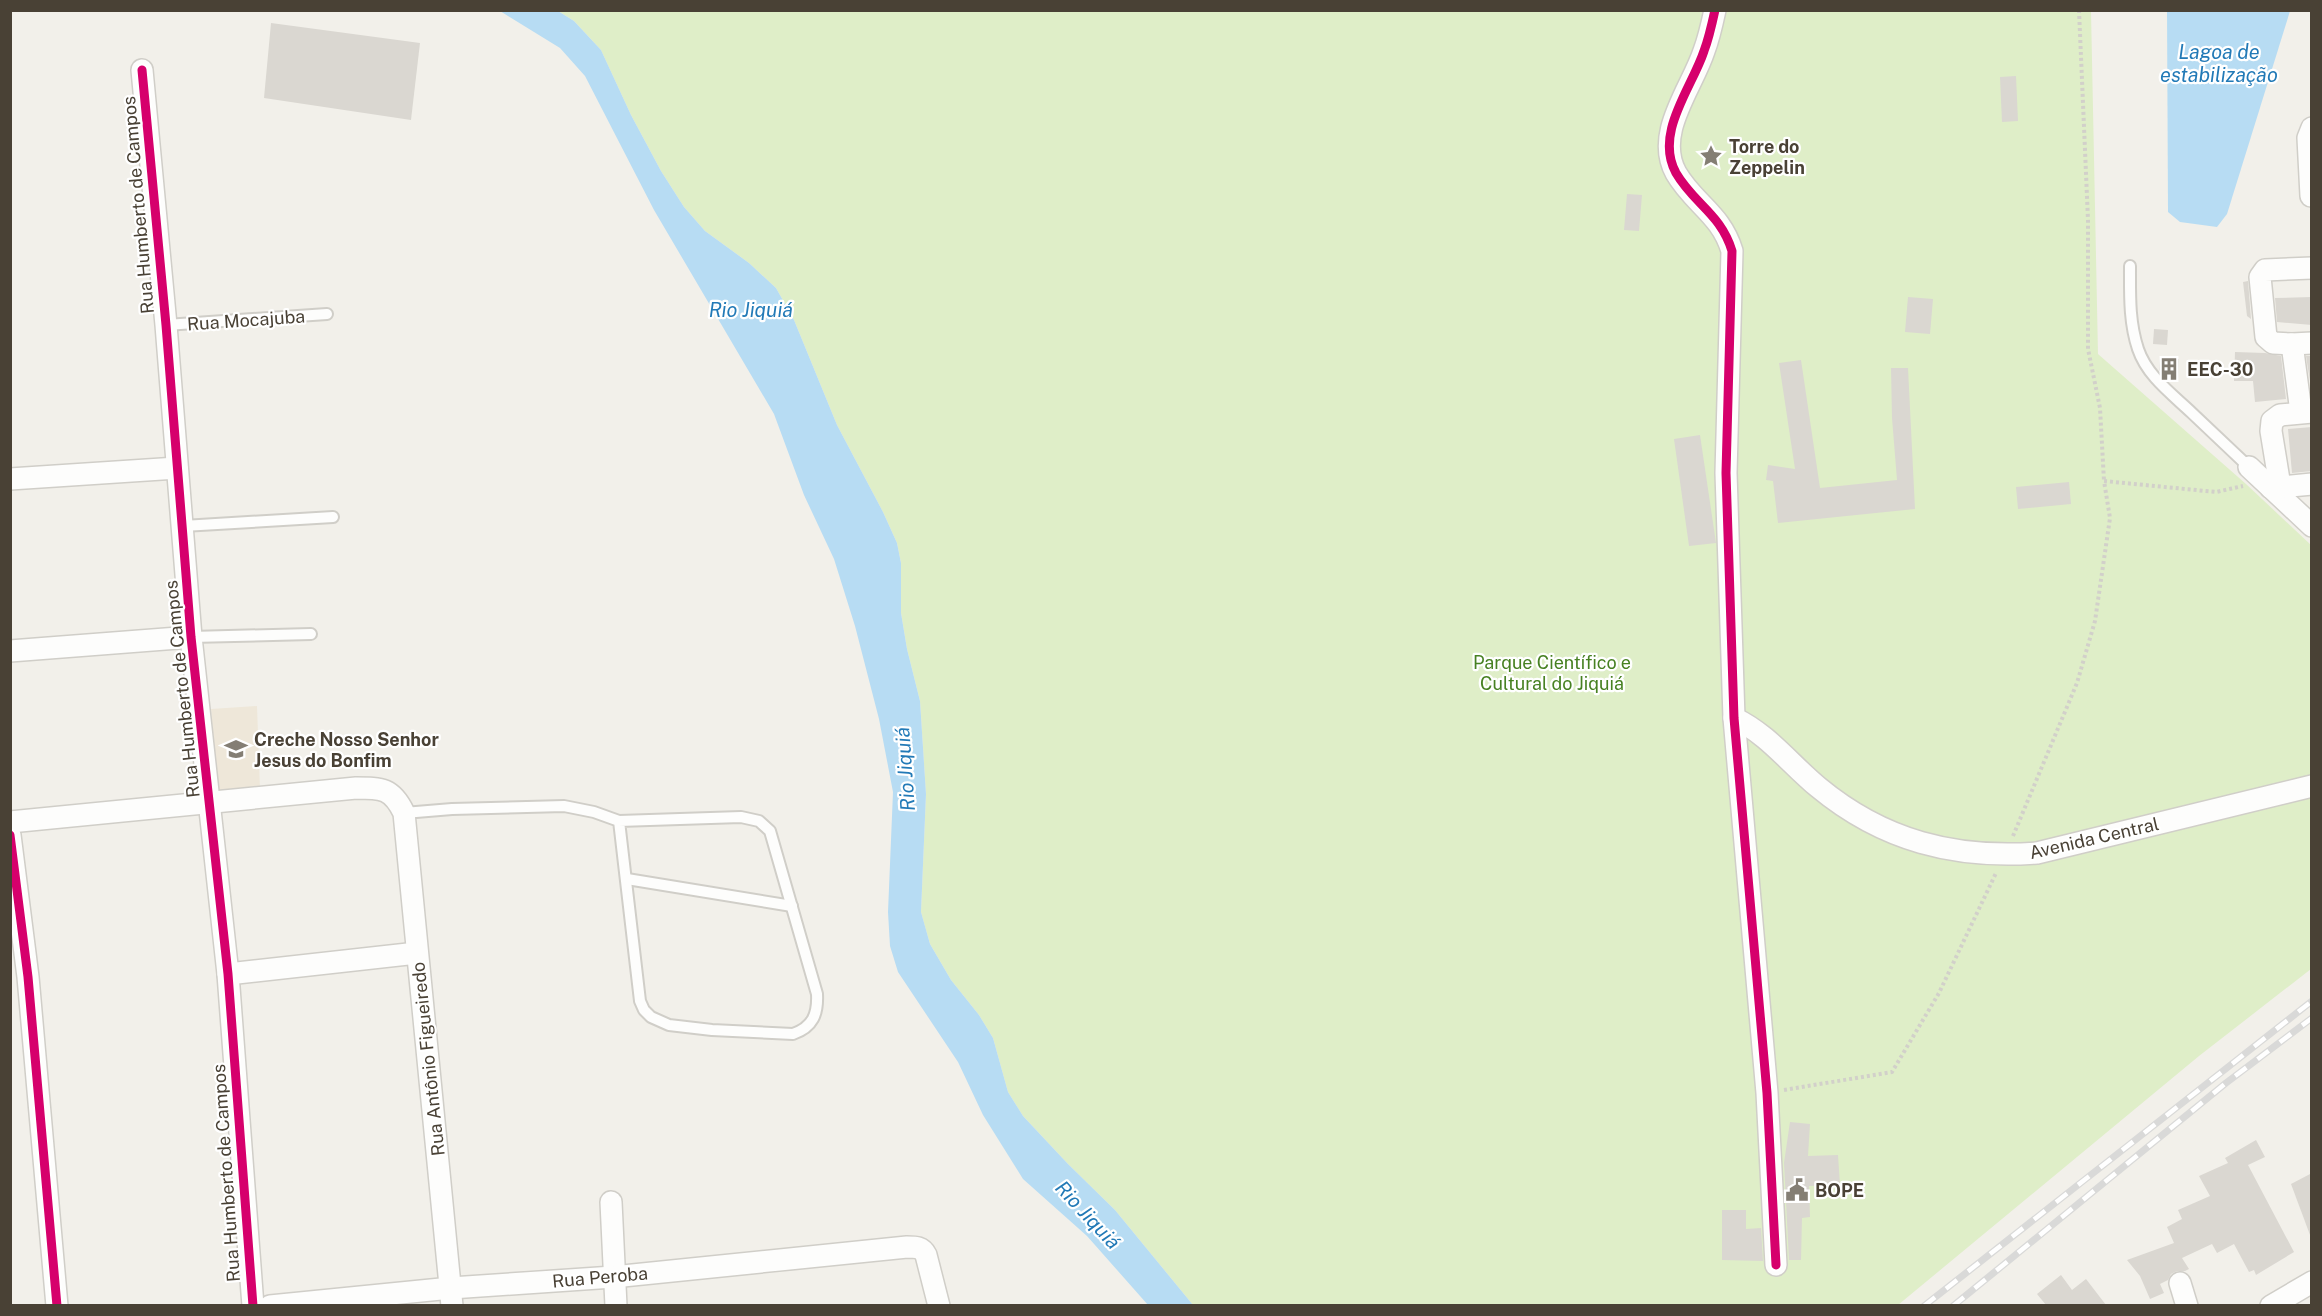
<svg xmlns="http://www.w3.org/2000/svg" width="2322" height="1316" viewBox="0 0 2322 1316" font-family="'Public Sans',sans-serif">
<rect width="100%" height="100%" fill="#f2f0ea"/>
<path fill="#eee7d9" d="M257,706L260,789L218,792L211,709Z"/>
<path fill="#dfeec8" d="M558,11H2091L2098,354L2246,484L2311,545V969L2199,1056L1898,1305H1193L1115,1210L1068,1164L1023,1116L1008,1092L993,1038L979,1015L951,980L930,944L921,912L926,794L920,701L907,649L901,613V563L897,543L883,512L837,425L794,320L776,288L749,263L705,231L684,207L661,171L631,115L601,50L574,21Z"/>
<g fill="#b7dcf3">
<path d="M500,11H558L574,21L601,50L631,115L661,171L684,207L705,231L749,263L776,288L794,320L837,425L883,512L897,543L901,563V613L907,649L920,701L926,794L921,912L930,944L951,980L979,1015L993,1038L1008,1092L1023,1116L1068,1164L1115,1210L1193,1305H1148L1087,1236L1023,1179L983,1115L958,1062L898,972L890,946L888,912L893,792L879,719L855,626L834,559L804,495L774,414L654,210L585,76L560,48Z"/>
<path d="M2167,11H2290L2227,214L2217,227L2180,222L2168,212Z"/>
</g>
<g fill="#dad7d1">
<path d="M271,23L420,43L411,120L264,98Z"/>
<path d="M2016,76L2018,121L2002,122L2000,77Z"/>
<path d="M1627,194L1642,195L1639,231L1624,230Z"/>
<path d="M2248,281L2251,319L2247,316L2243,282Z"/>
<path d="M1908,297L1933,299L1930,334L1905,332Z"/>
<path d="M2312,297V325L2277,322L2275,298Z"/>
<path d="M2154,329L2168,330L2167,345L2153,344Z"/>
<path d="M2235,352L2265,353L2281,356L2286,399L2255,402L2253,381H2234Z"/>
<path d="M2306,356H2312V394Z"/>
<path d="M2160,357L2179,359L2178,381L2167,379L2159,370Z"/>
<path d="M1801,360L1820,488L1897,480L1892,418L1891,368H1908L1915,509L1778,523L1773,481L1766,480L1768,465L1795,469L1779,363Z"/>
<path d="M2312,427V471L2292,473L2288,429Z"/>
<path d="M1700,435L1716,543L1689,546L1674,439Z"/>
<path d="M2069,482L2071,504L2018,509L2016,487Z"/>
<path d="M1790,1122L1810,1124L1808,1156L1838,1155L1840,1185L1809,1186L1810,1217L1802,1218L1801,1260H1789L1784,1163Z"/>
<path d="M2256,1140L2265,1157L2248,1165L2294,1252L2256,1275L2254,1270L2249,1272L2234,1244L2217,1253L2212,1244L2182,1258L2189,1269L2185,1271H2177L2171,1274L2168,1280L2160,1284L2164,1293L2150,1299L2140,1276L2127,1260L2174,1243L2167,1227L2182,1219L2178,1210L2210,1196L2199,1176L2228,1163L2225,1158Z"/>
<path d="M2312,1173V1235H2310L2291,1184Z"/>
<path d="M1722,1210H1746V1229L1761,1228L1763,1261L1722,1260Z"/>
<path d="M2061,1275L2072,1290L2086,1279L2106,1305H2046L2037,1294Z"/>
</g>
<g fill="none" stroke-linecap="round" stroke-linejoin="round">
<g stroke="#d0cec8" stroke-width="14">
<g id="lane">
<path d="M2130,266C2130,295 2129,322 2138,349C2147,376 2172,394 2192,413C2211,431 2230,449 2249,467"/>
<path d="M166,325L327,314"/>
<path d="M183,526L333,517"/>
<path d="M191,637L311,634"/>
<path d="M404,813L452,809L564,806L594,812L619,821L741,817L759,821L770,831L817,994C818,1014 813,1027 793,1034L712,1030L669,1025L651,1017L644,1010L640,1001L619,821"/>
<path d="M627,879L792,906"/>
</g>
</g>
<g stroke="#d0cec8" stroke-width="24">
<g id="street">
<path d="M1715,10C1712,24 1709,38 1704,51C1692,88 1654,133 1676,173C1694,204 1721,214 1732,251L1726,473L1734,718L1767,1093L1776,1265"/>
<path d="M142,70L166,325L191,637L228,974L253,1306"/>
<path d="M2311,196L2308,138L2312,128"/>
<path d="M2292,344L2273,343L2266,337L2260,277L2265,270L2312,268"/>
<path d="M2301,412L2292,344L2312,343"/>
<path d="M2249,467L2312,526"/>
<path d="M10,479L177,468"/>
<path d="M2280,486L2271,431L2272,421L2280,415L2312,412"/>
<path d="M2271,488L2312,484"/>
<path d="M10,651L191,637"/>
<path d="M1734,718C1768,734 1790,764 1818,787C1883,841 1955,859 2037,853L2312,786"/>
<path d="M10,822L356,788C382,788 392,788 404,813L452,1306"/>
<path d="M10,835L28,977L57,1306"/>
<path d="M228,974L417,953"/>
<path d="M611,1202L616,1306"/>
<path d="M2180,1283L2187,1306"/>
<path d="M270,1306L451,1288L613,1277L907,1247C916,1247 922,1247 926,1255L939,1306"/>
<path d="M2271,1306L2312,1282"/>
</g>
</g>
<g stroke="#d2d0ca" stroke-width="4" stroke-dasharray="3 3" stroke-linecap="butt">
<path d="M2079,10L2088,220V349L2100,408L2104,481"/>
<path d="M2013,836L2077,683L2095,621L2110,518L2104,481L2216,492L2243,486"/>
<path d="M1784,1090L1892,1072L1939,993L1996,873"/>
</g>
<use href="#lane" stroke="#fdfdfc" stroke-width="10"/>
<use href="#street" stroke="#fdfdfc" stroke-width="21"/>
<g stroke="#d9d9d8" stroke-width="7">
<g id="rail">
<path d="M1924,1306L2312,1001"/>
<path d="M1953,1306L2226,1083L2312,1018"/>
</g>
</g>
<use href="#rail" stroke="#fff" stroke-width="4.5" stroke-dasharray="14" stroke-linecap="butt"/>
<g stroke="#fff" stroke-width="13">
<g id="cycleway">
<path d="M1715,10C1712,24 1709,38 1704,51C1692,88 1654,133 1676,173C1694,204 1721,214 1732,251L1726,473L1734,718L1767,1093L1776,1265"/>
<path d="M142,70L166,325L191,637L228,974L253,1306"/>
<path d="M10,835L28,977L57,1306"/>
</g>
</g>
<use href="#cycleway" stroke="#d6006c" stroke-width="9"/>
</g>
<defs>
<g id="sight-bare" transform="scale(1.8)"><path d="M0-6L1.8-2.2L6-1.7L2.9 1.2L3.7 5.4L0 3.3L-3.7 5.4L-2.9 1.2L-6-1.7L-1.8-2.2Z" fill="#847e74" stroke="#fff" stroke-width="2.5" paint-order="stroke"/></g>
<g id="building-bare" transform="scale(1.8)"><path d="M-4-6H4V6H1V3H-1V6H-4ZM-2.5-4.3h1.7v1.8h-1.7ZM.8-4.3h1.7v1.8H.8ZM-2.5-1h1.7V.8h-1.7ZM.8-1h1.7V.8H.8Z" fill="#847e74" stroke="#fff" stroke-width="2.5" paint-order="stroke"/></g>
<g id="school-bare" transform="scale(1.8)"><path d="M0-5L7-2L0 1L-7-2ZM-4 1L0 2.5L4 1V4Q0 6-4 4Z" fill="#847e74" stroke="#fff" stroke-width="2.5" paint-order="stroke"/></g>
<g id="civic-bare" transform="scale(1.8)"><path d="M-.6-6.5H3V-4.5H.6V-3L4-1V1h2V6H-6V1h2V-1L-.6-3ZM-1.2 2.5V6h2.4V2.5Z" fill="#847e74" stroke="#fff" stroke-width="2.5" paint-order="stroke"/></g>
</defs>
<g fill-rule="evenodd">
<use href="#sight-bare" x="1711" y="156"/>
<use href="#building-bare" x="2169" y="369"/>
<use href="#school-bare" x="236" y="749"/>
<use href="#civic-bare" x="1797" y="1190"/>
</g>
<g text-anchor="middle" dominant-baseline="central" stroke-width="4.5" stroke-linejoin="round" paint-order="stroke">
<g font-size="18" font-weight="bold" fill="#494135" stroke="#fff" text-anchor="start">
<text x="1729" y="146">Torre do<tspan x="1729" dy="21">Zeppelin</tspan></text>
<text x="2187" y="369">EEC-30</text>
<text x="254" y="739">Creche Nosso Senhor<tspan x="254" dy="21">Jesus do Bonfim</tspan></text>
<text x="1815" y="1190">BOPE</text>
</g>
<g font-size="18" fill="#494135" stroke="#fff">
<text transform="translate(138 205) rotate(-95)">Rua Humberto de Campos</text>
<text transform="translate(246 320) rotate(-4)">Rua Mocajuba</text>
<text transform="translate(182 689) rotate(-96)">Rua Humberto de Campos</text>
<text transform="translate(2094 838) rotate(-13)">Avenida Central</text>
<text transform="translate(428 1059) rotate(-96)">Rua Antônio Figueiredo</text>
<text transform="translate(226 1173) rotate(-94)">Rua Humberto de Campos</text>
<text transform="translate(600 1277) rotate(-5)">Rua Peroba</text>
</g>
<g font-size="18" fill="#478122" stroke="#fff">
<text x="1552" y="662">Parque Científico e<tspan x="1552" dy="21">Cultural do Jiquiá</tspan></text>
</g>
<g font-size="20" font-style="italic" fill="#227ab7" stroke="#fff">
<text x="2219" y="52">Lagoa de<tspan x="2219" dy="23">estabilização</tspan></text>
<text x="751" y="310">Rio Jiquiá</text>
<text transform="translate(905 769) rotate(-94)">Rio Jiquiá</text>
<text transform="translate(1088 1215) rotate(47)">Rio Jiquiá</text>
</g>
</g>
<rect width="2322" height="1316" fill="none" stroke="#494135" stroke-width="24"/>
</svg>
